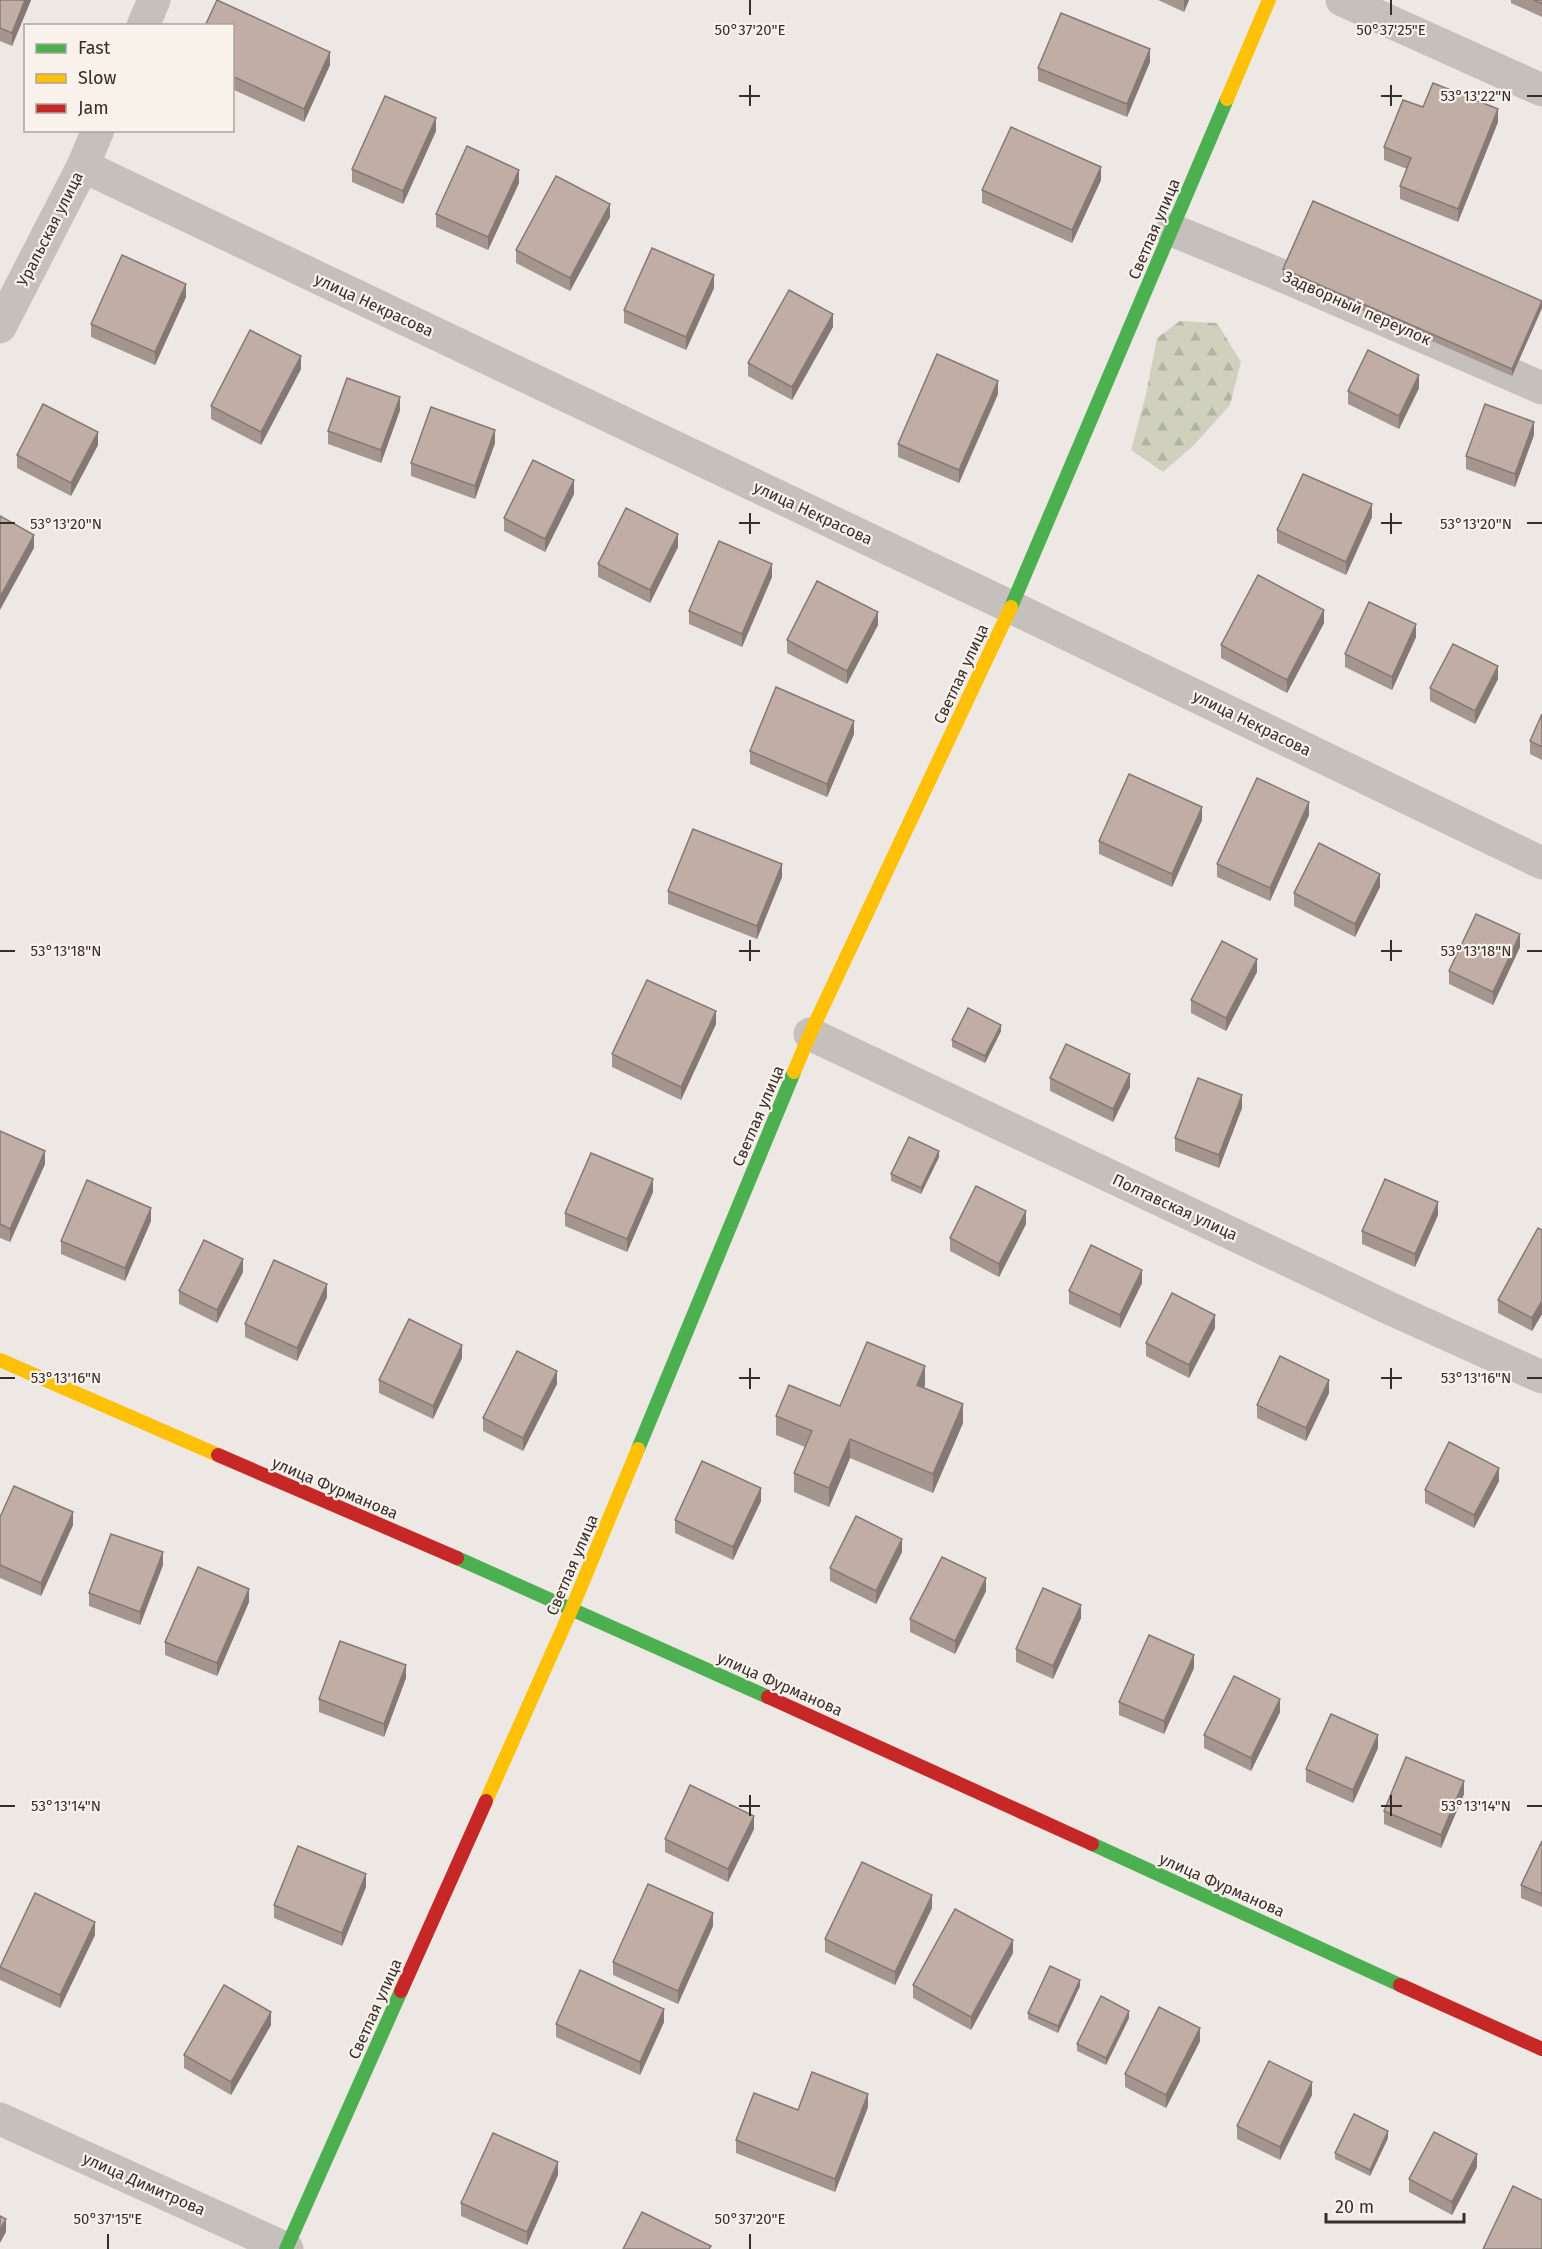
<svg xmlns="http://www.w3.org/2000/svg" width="1542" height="2249" viewBox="0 0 1542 2249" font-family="'Fira Sans',sans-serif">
<defs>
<pattern id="forest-firs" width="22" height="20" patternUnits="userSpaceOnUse" patternTransform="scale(1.5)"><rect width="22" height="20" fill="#cfd1be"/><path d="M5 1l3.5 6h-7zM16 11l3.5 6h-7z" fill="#b2b4a3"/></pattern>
</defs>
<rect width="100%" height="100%" fill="#ede8e3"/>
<path fill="url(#forest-firs)" d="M1180,321L1217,323L1241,362L1230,405L1193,446L1163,472L1131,450L1146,394L1157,338Z"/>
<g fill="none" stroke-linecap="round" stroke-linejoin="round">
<g stroke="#c6c0bc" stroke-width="33">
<path d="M1342,0L1542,90"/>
<path d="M143,26L154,0"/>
<path d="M83,166L1011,607L1542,863"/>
<path d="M1172,230L1283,276L1542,388"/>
<path d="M0,327L83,166L98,130"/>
<path d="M810,1034L1389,1308L1542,1377"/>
<path d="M0,2119L287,2249"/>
</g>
<g stroke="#4caf50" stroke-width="14">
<path d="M1011,607L1227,99"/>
<path d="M638,1449L794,1072"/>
<path d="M457,1558L768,1697"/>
<path d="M1092,1844L1400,1985"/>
<path d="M286,2249L401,1991"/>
</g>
<g stroke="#ffc107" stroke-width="14">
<path d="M1227,99L1269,0"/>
<path d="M794,1072L810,1034L1011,607"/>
<path d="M0,1360L218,1455"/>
<path d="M486,1801L572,1608L638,1449"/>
</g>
<g stroke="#c62828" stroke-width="14">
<path d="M218,1455L457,1558"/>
<path d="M768,1697L1092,1844"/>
<path d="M1400,1985L1542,2049"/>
<path d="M401,1991L486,1801"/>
</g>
</g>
<g fill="#a4958f">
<path d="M0,0H31L12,46L0,41Z"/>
<path d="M1158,0H1189L1184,12Z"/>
<path d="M1511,0H1542V17L1511,3Z"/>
<path d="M232,26L330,65L304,122L232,89Z"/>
<path d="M1150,62L1127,117L1038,81V68Z"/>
<path d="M1423,107L1498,122L1458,222L1400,199V186L1407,169L1384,160V147Z"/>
<path d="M436,131L403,204L352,182V169Z"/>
<path d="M1101,180L1072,243L982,203V190Z"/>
<path d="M519,183L488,250L436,227V214Z"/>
<path d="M610,217L570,291L516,263V250Z"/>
<path d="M1283,269L1542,308L1512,376L1283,276Z"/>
<path d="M714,288L686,350L624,323V310Z"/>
<path d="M186,297L155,365L91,337V324Z"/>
<path d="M833,327L792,400L748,376V363Z"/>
<path d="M301,369L261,445L211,419V406Z"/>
<path d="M1419,388L1399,429L1348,404V391Z"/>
<path d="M998,394L959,483L898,457V444Z"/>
<path d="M400,410L381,463L328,444V431Z"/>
<path d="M1534,435L1515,487L1466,469V456Z"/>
<path d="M495,443L475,499L411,476V463Z"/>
<path d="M98,445L71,496L17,468V455Z"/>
<path d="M574,494L545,552L504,531V518Z"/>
<path d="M1372,517L1346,575L1277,543V530Z"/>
<path d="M678,547L650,603L598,577V564Z"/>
<path d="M772,577L742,647L689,624V611Z"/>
<path d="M1324,623L1287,693L1221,658V645Z"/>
<path d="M878,625L847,684L787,653V640Z"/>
<path d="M1416,637L1392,690L1345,667V654Z"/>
<path d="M1498,679L1475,724L1430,701V688Z"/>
<path d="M1542,714V760L1530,754V741Z"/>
<path d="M854,734L827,797L750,764V751Z"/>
<path d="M1309,815L1270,901L1217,877V864Z"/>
<path d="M1202,820L1172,887L1099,854V841Z"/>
<path d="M782,877L757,939L668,904V891Z"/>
<path d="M1380,887L1355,937L1294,906V893Z"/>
<path d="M1520,947L1493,1005L1449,984V971Z"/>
<path d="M1257,972L1226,1031L1191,1013V1000Z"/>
<path d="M716,1024L681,1100L612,1067V1054Z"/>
<path d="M1001,1031L985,1063L952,1047V1040Z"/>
<path d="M1050,1078L1130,1087L1113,1122L1050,1091Z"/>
<path d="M1242,1108L1219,1168L1175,1151V1138Z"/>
<path d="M0,1131L45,1164L10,1242L0,1238Z"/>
<path d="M939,1157L921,1194L891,1181V1174Z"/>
<path d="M653,1192L627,1252L565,1226V1213Z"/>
<path d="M1438,1215L1415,1267L1362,1244V1231Z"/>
<path d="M151,1221L125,1281L61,1254V1241Z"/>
<path d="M1026,1224L999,1277L950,1251V1238Z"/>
<path d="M1542,1230V1314L1532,1331L1498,1313V1300Z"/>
<path d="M243,1272L217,1323L179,1304V1291Z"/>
<path d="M1142,1283L1120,1328L1069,1304V1291Z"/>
<path d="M327,1297L297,1361L245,1337V1324Z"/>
<path d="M1215,1328L1189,1378L1146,1356V1343Z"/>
<path d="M462,1358L433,1419L379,1393V1380Z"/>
<path d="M557,1384L523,1451L483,1431V1418Z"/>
<path d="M925,1385L924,1388L963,1423L933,1493L850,1458L829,1507L794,1492V1473L805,1447L776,1435V1416L840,1406Z"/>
<path d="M1329,1393L1306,1441L1257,1418V1405Z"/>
<path d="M1499,1481L1474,1528L1425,1503V1490Z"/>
<path d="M761,1501L733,1560L675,1533V1520Z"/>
<path d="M0,1517L73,1525L41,1596L0,1578Z"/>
<path d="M902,1552L876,1604L830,1581V1568Z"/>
<path d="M163,1565L140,1625L89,1606V1593Z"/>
<path d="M986,1591L955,1654L910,1632V1619Z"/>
<path d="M249,1602L217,1676L165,1655V1642Z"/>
<path d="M1081,1618L1053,1679L1016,1662V1649Z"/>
<path d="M1194,1668L1164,1734L1119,1715V1702Z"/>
<path d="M406,1678L384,1737L319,1712V1699Z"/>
<path d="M1280,1712L1251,1771L1204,1748V1735Z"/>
<path d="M1378,1748L1353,1803L1306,1782V1769Z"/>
<path d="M1464,1794L1441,1848L1384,1824V1811Z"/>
<path d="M754,1829L728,1882L665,1852V1839Z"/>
<path d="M1542,1841V1907L1521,1898V1885Z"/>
<path d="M366,1887L342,1946L274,1918V1905Z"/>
<path d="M932,1908L895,1985L825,1952V1939Z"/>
<path d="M713,1926L678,2004L613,1975V1962Z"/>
<path d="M95,1935L60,2008L0,1980V1966Z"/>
<path d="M1013,1953L971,2030L913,1998V1985Z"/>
<path d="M1080,1986L1058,2033L1028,2019V2013Z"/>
<path d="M1129,2018L1106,2065L1077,2051V2044Z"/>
<path d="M664,2022L640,2075L556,2037V2024Z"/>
<path d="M271,2025L231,2095L184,2068V2055Z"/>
<path d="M1200,2041L1166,2108L1125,2087V2074Z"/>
<path d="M1312,2095L1280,2160L1237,2139V2126Z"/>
<path d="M868,2107L835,2192L736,2153V2140Z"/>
<path d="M1388,2138L1370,2176L1335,2159V2153Z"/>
<path d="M1477,2167L1452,2215L1409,2192V2179Z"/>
<path d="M558,2175L527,2245L461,2216V2203Z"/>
</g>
<g fill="#867974">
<path d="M25,0H31L12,46V33Z"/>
<path d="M1184,0H1189L1184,12Z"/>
<path d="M1150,49V62L1127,117V104Z"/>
<path d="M330,52V65L304,122V109Z"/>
<path d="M1498,109V122L1458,222V209Z"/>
<path d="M436,118V131L403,204V191Z"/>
<path d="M1101,167V180L1072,243V230Z"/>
<path d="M519,170V183L488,250V237Z"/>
<path d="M610,204V217L570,291V278Z"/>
<path d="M714,275V288L686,350V337Z"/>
<path d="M186,284V297L155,365V352Z"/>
<path d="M1542,301V308L1512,376V369Z"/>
<path d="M833,314V327L792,400V387Z"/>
<path d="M301,356V369L261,445V432Z"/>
<path d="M1419,375V388L1399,429V416Z"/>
<path d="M998,381V394L959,483V470Z"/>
<path d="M400,397V410L381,463V450Z"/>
<path d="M1534,422V435L1515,487V474Z"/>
<path d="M495,430V443L475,499V486Z"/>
<path d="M98,432V445L71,496V483Z"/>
<path d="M574,480V494L545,552V539Z"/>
<path d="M1372,504V517L1346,575V562Z"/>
<path d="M678,534V547L650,603V590Z"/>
<path d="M34,535V548L0,610V597Z"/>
<path d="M772,564V577L742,647V634Z"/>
<path d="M1324,610V623L1287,693V680Z"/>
<path d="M878,612V625L847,684V671Z"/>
<path d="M1416,624V637L1392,690V677Z"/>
<path d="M1498,666V679L1475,724V711Z"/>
<path d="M854,721V734L827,797V784Z"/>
<path d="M1309,802V815L1270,901V888Z"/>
<path d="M1202,807V820L1172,887V874Z"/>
<path d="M782,864V877L757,939V926Z"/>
<path d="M1380,874V887L1355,937V924Z"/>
<path d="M1520,934V947L1493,1005V992Z"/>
<path d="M1257,959V972L1226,1031V1018Z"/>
<path d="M716,1011V1024L681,1100V1087Z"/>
<path d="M1001,1025V1031L985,1063V1056Z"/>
<path d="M1130,1074V1087L1113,1122V1109Z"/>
<path d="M1242,1095V1108L1219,1168V1155Z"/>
<path d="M45,1151V1164L10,1242V1229Z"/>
<path d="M939,1151V1157L921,1194V1188Z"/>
<path d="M653,1179V1192L627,1252V1239Z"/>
<path d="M1438,1202V1215L1415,1267V1254Z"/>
<path d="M151,1208V1221L125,1281V1268Z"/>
<path d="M1026,1211V1224L999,1277V1264Z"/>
<path d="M243,1259V1272L217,1323V1310Z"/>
<path d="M1142,1270V1283L1120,1328V1315Z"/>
<path d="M327,1284V1297L297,1361V1348Z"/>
<path d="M1542,1301V1314L1532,1331V1318Z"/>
<path d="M1215,1315V1328L1189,1378V1365Z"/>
<path d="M462,1345V1358L433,1419V1406Z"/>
<path d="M925,1366V1385L917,1404V1385Z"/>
<path d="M557,1371V1384L523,1451V1438Z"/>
<path d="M1329,1380V1393L1306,1441V1428Z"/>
<path d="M963,1404V1423L933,1493V1474Z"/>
<path d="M850,1439V1458L829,1507V1488Z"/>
<path d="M1499,1468V1481L1474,1528V1515Z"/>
<path d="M761,1488V1501L733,1560V1547Z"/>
<path d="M73,1512V1525L41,1596V1583Z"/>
<path d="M902,1539V1552L876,1604V1591Z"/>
<path d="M163,1552V1565L140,1625V1612Z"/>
<path d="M986,1578V1591L955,1654V1641Z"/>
<path d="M249,1589V1602L217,1676V1663Z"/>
<path d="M1081,1605V1618L1053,1679V1666Z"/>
<path d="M1194,1655V1668L1164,1734V1721Z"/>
<path d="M406,1665V1678L384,1737V1724Z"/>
<path d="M1280,1699V1712L1251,1771V1758Z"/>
<path d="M1378,1735V1748L1353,1803V1790Z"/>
<path d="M1464,1781V1794L1441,1848V1835Z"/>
<path d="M754,1816V1829L728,1882V1869Z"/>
<path d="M366,1874V1887L342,1946V1933Z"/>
<path d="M932,1895V1908L895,1985V1972Z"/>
<path d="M713,1913V1926L678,2004V1991Z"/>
<path d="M95,1922V1935L60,2008V1995Z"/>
<path d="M1013,1940V1953L971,2030V2017Z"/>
<path d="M1080,1980V1986L1058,2033V2026Z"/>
<path d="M664,2009V2022L640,2075V2062Z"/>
<path d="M1129,2011V2018L1106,2065V2058Z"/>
<path d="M271,2012V2025L231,2095V2082Z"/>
<path d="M1200,2028V2041L1166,2108V2095Z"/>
<path d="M1312,2082V2095L1280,2160V2147Z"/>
<path d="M868,2094V2107L835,2192V2179Z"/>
<path d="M1388,2131V2138L1370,2176V2170Z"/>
<path d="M1477,2154V2167L1452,2215V2202Z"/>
<path d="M558,2162V2175L527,2245V2232Z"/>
<path d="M6,2219V2232L0,2243V2230Z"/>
</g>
<g fill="#bfada6" stroke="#867974" stroke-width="1.5">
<path d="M0,0H25L12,33L0,28Z"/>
<path d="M217,0L330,52L304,109L232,76V26H205Z"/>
<path d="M1534,0H1542V4Z"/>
<path d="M1061,13L1150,49L1127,104L1038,68Z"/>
<path d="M1433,83L1498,109L1458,209L1400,186L1411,158L1384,147L1403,100L1423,107Z"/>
<path d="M385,96L436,118L403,191L352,169Z"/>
<path d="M1011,127L1101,167L1072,230L982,190Z"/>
<path d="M467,146L519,170L488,237L436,214Z"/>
<path d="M556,176L610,204L570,278L516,250Z"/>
<path d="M1313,201L1542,301L1512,369L1283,269Z"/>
<path d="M652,248L714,275L686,337L624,310Z"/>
<path d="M122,255L186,284L155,352L91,324Z"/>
<path d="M789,290L833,314L792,387L748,363Z"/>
<path d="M250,330L301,356L261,432L211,406Z"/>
<path d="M1368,350L1419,375L1399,416L1348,391Z"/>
<path d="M937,354L998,381L959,470L898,444Z"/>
<path d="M347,378L400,397L381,450L328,431Z"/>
<path d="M43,404L98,432L71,483L17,455Z"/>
<path d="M1485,404L1534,422L1515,474L1466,456Z"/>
<path d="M431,407L495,430L475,486L411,463Z"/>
<path d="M533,460L574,480L545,539L504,518Z"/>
<path d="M1303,474L1372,504L1346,562L1277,530Z"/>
<path d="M626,508L678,534L650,590L598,564Z"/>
<path d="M0,516L34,535L0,597Z"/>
<path d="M719,541L772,564L742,634L689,611Z"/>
<path d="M1258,575L1324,610L1287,680L1221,645Z"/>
<path d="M817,581L878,612L847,671L787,640Z"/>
<path d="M1369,602L1416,624L1392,677L1345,654Z"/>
<path d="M1453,644L1498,666L1475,711L1430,688Z"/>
<path d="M776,687L854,721L827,784L750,751Z"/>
<path d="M1542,714V747L1530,741Z"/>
<path d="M1129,774L1202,807L1172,874L1099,841Z"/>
<path d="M1257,778L1309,802L1270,888L1217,864Z"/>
<path d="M693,829L782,864L757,926L668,891Z"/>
<path d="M1319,843L1380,874L1355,924L1294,893Z"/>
<path d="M1476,914L1520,934L1493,992L1449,971Z"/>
<path d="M1222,941L1257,959L1226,1018L1191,1000Z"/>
<path d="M647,980L716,1011L681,1087L612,1054Z"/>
<path d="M968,1008L1001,1025L985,1056L952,1040Z"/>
<path d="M1066,1044L1130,1074L1113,1109L1050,1078Z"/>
<path d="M1198,1078L1242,1095L1219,1155L1175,1138Z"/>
<path d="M0,1131L45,1151L10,1229L0,1224Z"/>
<path d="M909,1137L939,1151L921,1188L891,1174Z"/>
<path d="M591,1153L653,1179L627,1239L565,1213Z"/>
<path d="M1385,1179L1438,1202L1415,1254L1362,1231Z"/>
<path d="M87,1180L151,1208L125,1268L61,1241Z"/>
<path d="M976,1186L1026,1211L999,1264L950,1238Z"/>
<path d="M1538,1228L1542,1230V1301L1532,1318L1498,1300Z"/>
<path d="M204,1240L243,1259L217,1310L179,1291Z"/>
<path d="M1091,1245L1142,1270L1120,1315L1069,1291Z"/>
<path d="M274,1260L327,1284L297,1348L245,1324Z"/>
<path d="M1172,1293L1215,1315L1189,1365L1146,1343Z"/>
<path d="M409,1319L462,1345L433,1406L379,1380Z"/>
<path d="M867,1342L925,1366L917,1385L963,1404L933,1474L850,1439L829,1488L794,1473L812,1431L776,1416L789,1385L840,1406Z"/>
<path d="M517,1351L557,1371L523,1438L483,1418Z"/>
<path d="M1280,1356L1329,1380L1306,1428L1257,1405Z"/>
<path d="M1449,1442L1499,1468L1474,1515L1425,1490Z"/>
<path d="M702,1461L761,1488L733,1547L675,1520Z"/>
<path d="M14,1486L73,1512L41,1583L0,1565V1517Z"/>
<path d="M856,1516L902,1539L876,1591L830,1568Z"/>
<path d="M111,1534L163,1552L140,1612L89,1593Z"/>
<path d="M942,1557L986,1578L955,1641L910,1619Z"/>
<path d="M198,1567L249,1589L217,1663L165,1642Z"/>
<path d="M1043,1588L1081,1605L1053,1666L1016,1649Z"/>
<path d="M1149,1635L1194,1655L1164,1721L1119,1702Z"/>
<path d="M340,1641L406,1665L384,1724L319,1699Z"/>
<path d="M1234,1676L1280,1699L1251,1758L1204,1735Z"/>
<path d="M1331,1714L1378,1735L1353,1790L1306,1769Z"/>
<path d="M1406,1757L1464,1781L1441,1835L1384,1811Z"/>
<path d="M690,1785L754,1816L728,1869L665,1839Z"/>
<path d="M1542,1841V1894L1521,1885Z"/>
<path d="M298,1846L366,1874L342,1933L274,1905Z"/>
<path d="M862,1862L932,1895L895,1972L825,1939Z"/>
<path d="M648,1884L713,1913L678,1991L613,1962Z"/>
<path d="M35,1893L95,1922L60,1995L0,1967Z"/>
<path d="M955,1909L1013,1940L971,2017L913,1985Z"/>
<path d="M1050,1966L1080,1980L1058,2026L1028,2013Z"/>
<path d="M580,1970L664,2009L640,2062L556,2024Z"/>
<path d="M224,1985L271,2012L231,2082L184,2055Z"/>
<path d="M1101,1996L1129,2011L1106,2058L1077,2044Z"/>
<path d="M1159,2007L1200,2028L1166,2095L1125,2074Z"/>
<path d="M1269,2061L1312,2082L1280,2147L1237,2126Z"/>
<path d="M812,2072L868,2094L835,2179L736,2140L754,2093L798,2110Z"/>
<path d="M1354,2114L1388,2131L1370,2170L1335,2153Z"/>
<path d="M1434,2132L1477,2154L1452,2202L1409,2179Z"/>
<path d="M493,2133L558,2162L527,2232L461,2203Z"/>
<path d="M1513,2186L1542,2200V2249H1483Z"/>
<path d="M642,2212L711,2246L709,2249H623Z"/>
<path d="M0,2216L6,2219L0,2230Z"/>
</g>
<path fill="none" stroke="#372e2a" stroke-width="2" d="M750,0V15M1391,0V15M750,85V106M1391,85V106M739,96H760M1381,96H1402M1527,96H1542M750,513V534M1391,513V534M0,523H15M739,523H760M1381,523H1402M1527,523H1542M750,940V961M1391,940V961M0,951H15M739,951H760M1381,951H1402M1527,951H1542M750,1368V1389M1391,1368V1389M0,1378H15M739,1378H760M1381,1378H1402M1527,1378H1542M750,1795V1816M1391,1795V1816M0,1806H15M739,1806H760M1381,1806H1402M1527,1806H1542M108,2234V2249M750,2234V2249"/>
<g text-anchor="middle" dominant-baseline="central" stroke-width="4.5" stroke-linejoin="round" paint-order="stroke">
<g font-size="16" fill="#372e2a" stroke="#f9f2eb">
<text transform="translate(50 229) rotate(-63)">Уральская улица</text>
<text transform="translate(1154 229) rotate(-67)">Светлая улица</text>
<text transform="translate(374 305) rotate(25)">улица Некрасова</text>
<text transform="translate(1357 308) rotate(24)">Задворный переулок</text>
<text transform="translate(813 513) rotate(25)">улица Некрасова</text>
<text transform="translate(961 674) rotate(-65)">Светлая улица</text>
<text transform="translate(1252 723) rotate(26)">улица Некрасова</text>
<text transform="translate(758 1116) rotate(-67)">Светлая улица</text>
<text transform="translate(1175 1207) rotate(25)">Полтавская улица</text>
<text transform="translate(335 1488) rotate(23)">улица Фурманова</text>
<text transform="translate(572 1565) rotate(-67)">Светлая улица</text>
<text transform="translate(780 1684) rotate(24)">улица Фурманова</text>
<text transform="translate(1222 1885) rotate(24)">улица Фурманова</text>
<text transform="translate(375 2009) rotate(-66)">Светлая улица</text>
<text transform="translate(144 2184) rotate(24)">улица Димитрова</text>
</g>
</g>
<g font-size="15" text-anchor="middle" fill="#372e2a" stroke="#f9f2eb" stroke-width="4.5" stroke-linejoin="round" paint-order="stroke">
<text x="750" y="35">50°37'20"E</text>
<text x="1391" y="35">50°37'25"E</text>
<text x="1476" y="101">53°13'22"N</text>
<text x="66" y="529">53°13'20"N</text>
<text x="1476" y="529">53°13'20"N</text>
<text x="66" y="956">53°13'18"N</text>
<text x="1476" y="956">53°13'18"N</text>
<text x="66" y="1383">53°13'16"N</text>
<text x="1476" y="1383">53°13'16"N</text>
<text x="66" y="1811">53°13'14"N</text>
<text x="1476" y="1811">53°13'14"N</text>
<text x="108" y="2224">50°37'15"E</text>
<text x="750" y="2224">50°37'20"E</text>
</g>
<rect x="24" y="24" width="210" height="108" fill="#f9f2eb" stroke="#aba49e" stroke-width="1.5"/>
<rect x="36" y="44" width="30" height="9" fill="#4caf50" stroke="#aba49e" stroke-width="1.5"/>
<text x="78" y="54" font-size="18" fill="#372e2a">Fast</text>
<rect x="36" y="74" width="30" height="9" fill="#ffc107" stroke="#aba49e" stroke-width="1.5"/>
<text x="78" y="84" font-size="18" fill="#372e2a">Slow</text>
<rect x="36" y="104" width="30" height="9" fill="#c62828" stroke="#aba49e" stroke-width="1.5"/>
<text x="78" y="114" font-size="18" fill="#372e2a">Jam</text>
<path d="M1326 2213v9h138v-9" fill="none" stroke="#372e2a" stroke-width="3"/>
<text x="1335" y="2213" font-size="18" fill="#372e2a" stroke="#f9f2eb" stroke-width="4.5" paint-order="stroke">20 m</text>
</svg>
